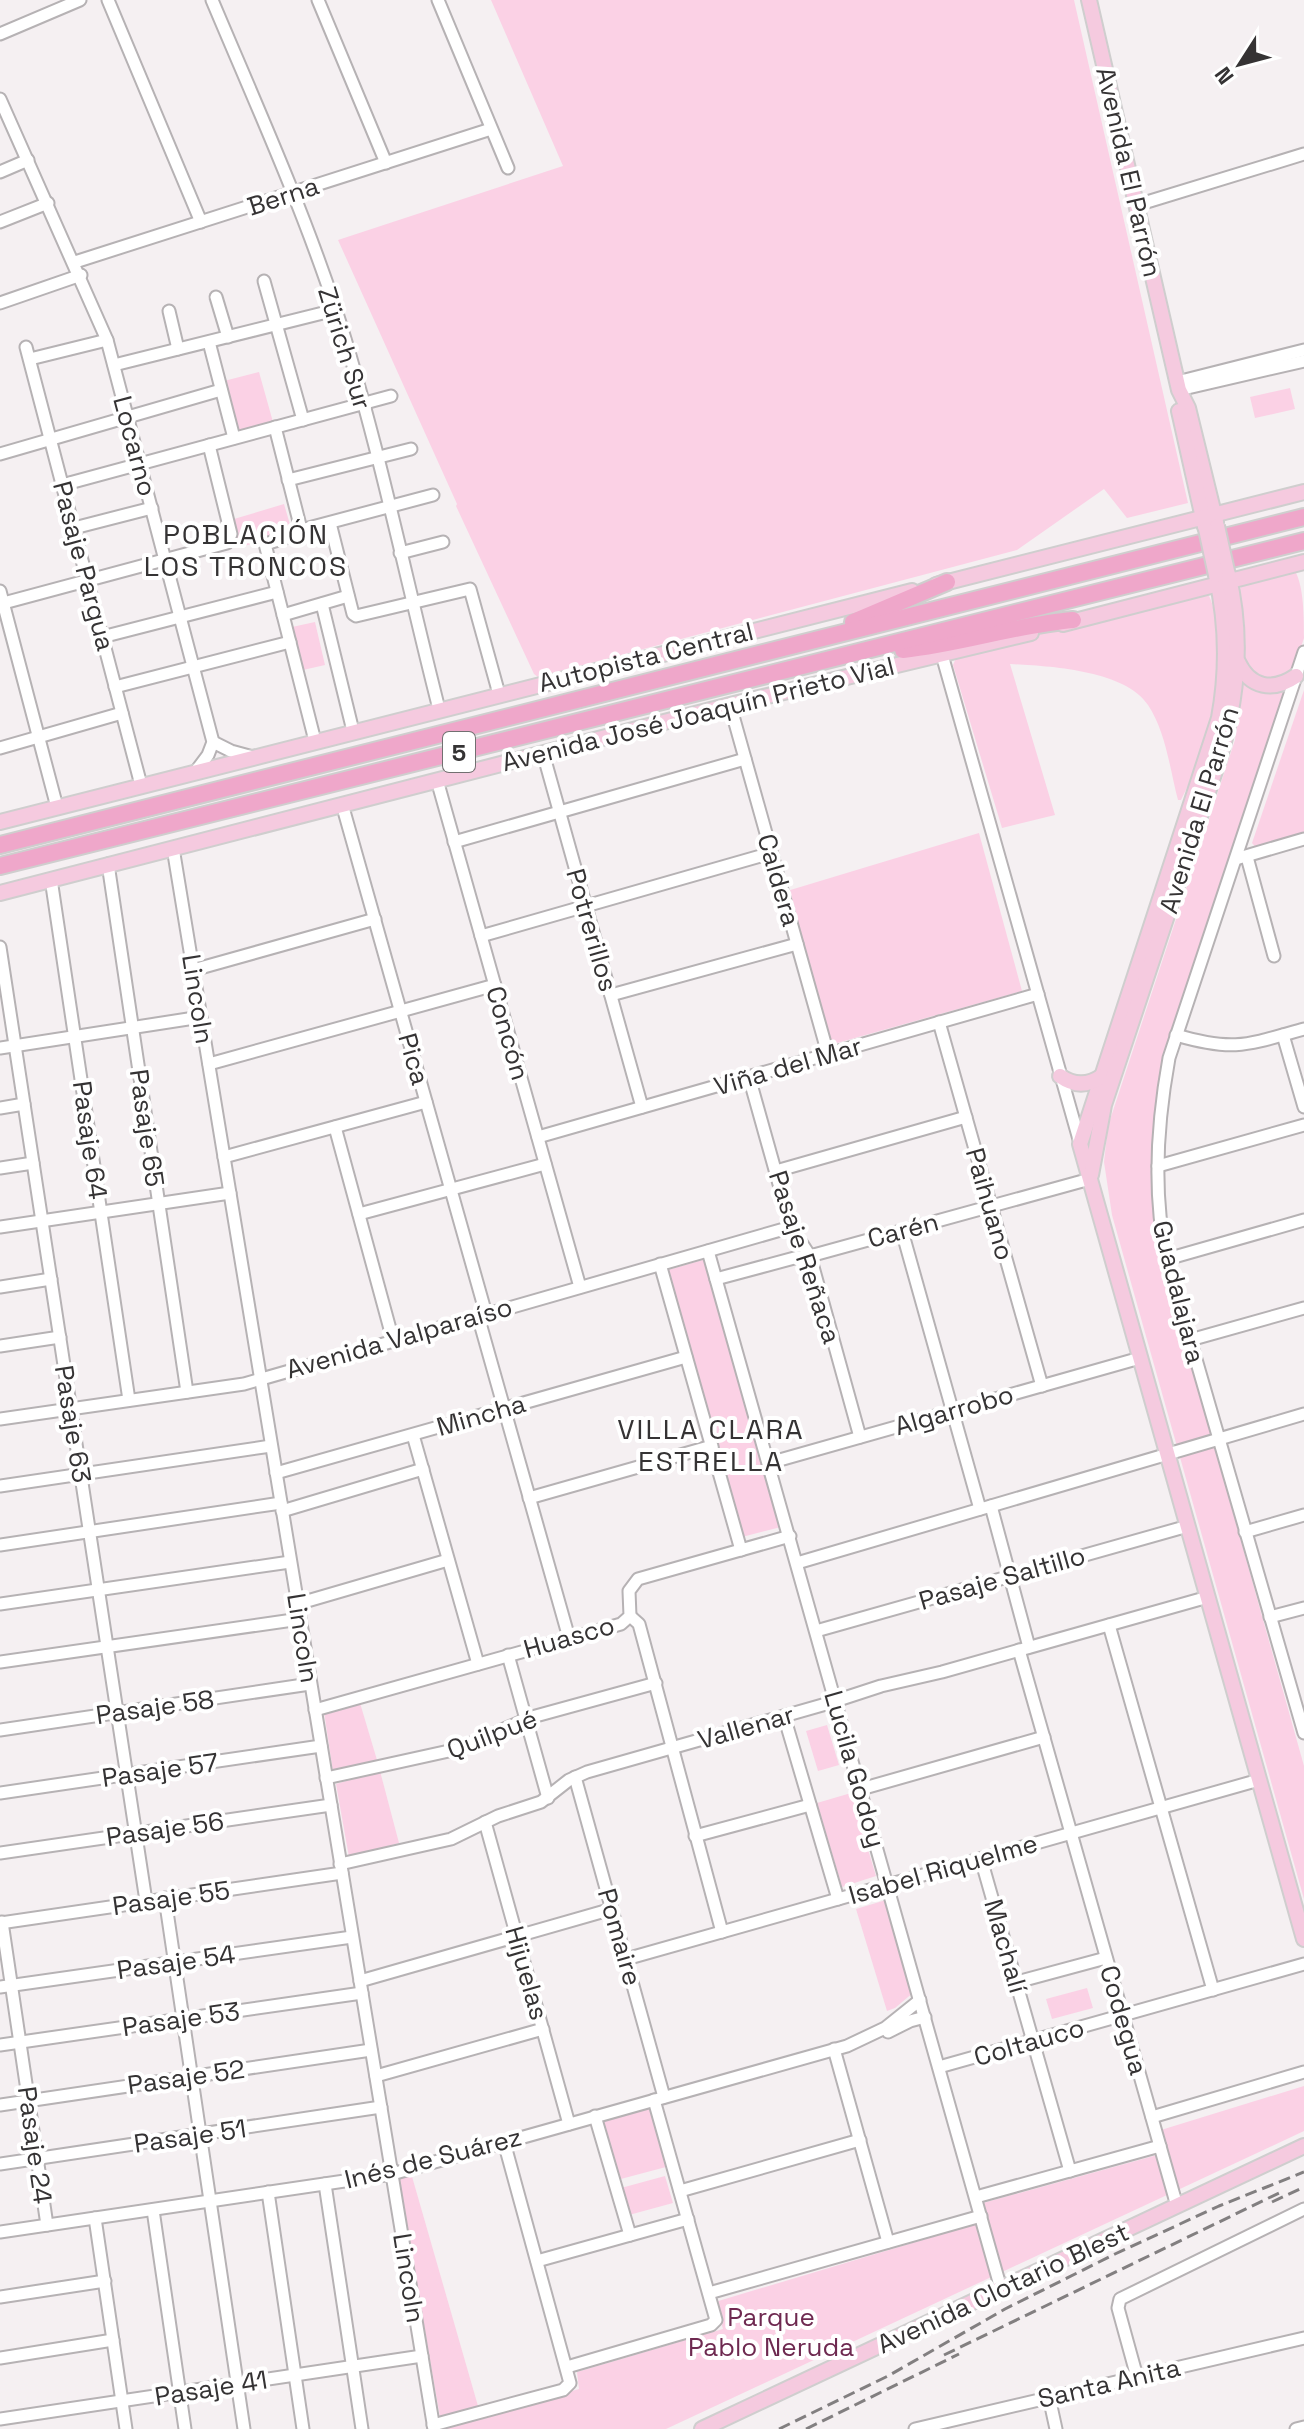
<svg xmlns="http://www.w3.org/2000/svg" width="1304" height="2429" viewBox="0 0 1304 2429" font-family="'Space Grotesk',sans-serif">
<rect width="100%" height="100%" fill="#f5f0f2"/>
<g fill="#fbd1e5">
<path d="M491,0H1074L1188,503L1127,518L1104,489L1017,550L538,677L534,674L456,506L457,504L338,240L563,166Z"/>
<path d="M259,372L273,422L238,431L224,381Z"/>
<path d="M1290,388L1295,409L1255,418L1250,397Z"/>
<path d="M284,504L291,528L287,533L238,548L234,519Z"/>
<path d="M1295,571C1304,586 1304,619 1304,638L1172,1027C1150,1103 1145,1181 1162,1259L1304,1766V1899L1112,1215L1104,1162L1108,1126L1235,740L1245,664L1238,592L1243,584Z"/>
<path d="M1206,591C1214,602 1214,614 1216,627C1222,687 1208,746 1181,800H1178C1170,770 1166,732 1148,705C1125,670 1048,666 1010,664L1055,815L1002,828L953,665L957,656Z"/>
<path d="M315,622L325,665L303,670L292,627Z"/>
<path d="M1304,690V834L1257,849L1252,843Z"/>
<path d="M979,833L1022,991L830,1045L787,891Z"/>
<path d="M706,1259L781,1527L742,1537L668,1270Z"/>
<path d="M360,1703L377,1760L333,1772L324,1712Z"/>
<path d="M827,1725L839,1765L818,1771L806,1731Z"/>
<path d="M380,1771L399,1843L349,1857L336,1784Z"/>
<path d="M851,1793L876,1876L842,1887L817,1803Z"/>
<path d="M886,1900L914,1992L895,2008L887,2011L856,1909Z"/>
<path d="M1087,1988L1093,2008L1052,2019L1046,1999Z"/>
<path d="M1304,2086V2131L666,2429H441L579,2389L577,2372L723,2329L715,2302L979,2223L986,2218L983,2203L1168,2152L1161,2130Z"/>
<path d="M650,2105L666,2167L617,2180L601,2118Z"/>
<path d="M411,2173L478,2406L440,2417L398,2177Z"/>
<path d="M665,2176L673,2203L629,2215L621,2188Z"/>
</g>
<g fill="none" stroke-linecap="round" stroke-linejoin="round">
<g stroke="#b6b2b4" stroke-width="15">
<g id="minor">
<path d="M108,0L201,222"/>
<path d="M212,0C255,102 301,204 336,310C378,440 405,576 439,709"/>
<path d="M318,0L386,163"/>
<path d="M438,0L508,168"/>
<path d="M0,34L80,0"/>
<path d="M0,99L107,340L213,742L208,755L196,771"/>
<path d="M0,172L28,160"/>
<path d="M1137,205L1304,154"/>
<path d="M0,222L48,203"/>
<path d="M75,262L491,129"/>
<path d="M264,281L303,420"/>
<path d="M216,297L228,337"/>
<path d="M0,303L81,275"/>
<path d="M169,311L178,349"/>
<path d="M209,342L234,438"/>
<path d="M26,347L141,785"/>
<path d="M30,359L107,340"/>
<path d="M114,365L335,310"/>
<path d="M1177,382L1304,350"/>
<path d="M1179,390L1304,361"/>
<path d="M275,427L302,533L265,544L315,741"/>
<path d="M0,454L221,390"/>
<path d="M288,480L411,449"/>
<path d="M62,485L391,396"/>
<path d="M330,523L353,614L356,616L470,589L499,694"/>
<path d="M74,528L152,508"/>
<path d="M301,530L433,495"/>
<path d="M400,553L443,542"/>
<path d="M0,591L57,807"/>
<path d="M0,604L227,543L231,534L209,445"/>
<path d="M322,604L353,731"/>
<path d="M283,615L348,596"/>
<path d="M102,637L277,592"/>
<path d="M1304,652L1169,1058C1157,1124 1152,1193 1167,1259L1304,1733"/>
<path d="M942,655L1080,1143"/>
<path d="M115,687L290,642"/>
<path d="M730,705L828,1054"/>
<path d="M213,742L231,751L253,757"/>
<path d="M0,748L122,713"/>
<path d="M543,753L642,1107"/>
<path d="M437,780L580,1287"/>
<path d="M342,804L486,1314"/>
<path d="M454,842L745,759"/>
<path d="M173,848L434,2429"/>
<path d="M1247,857L1274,956"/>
<path d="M1239,858L1304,839"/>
<path d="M108,864L187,1392"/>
<path d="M51,879L129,1400"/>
<path d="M481,936L771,853"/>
<path d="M0,947L146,1901"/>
<path d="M193,970L375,919"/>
<path d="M611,995L797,944"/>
<path d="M939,1022L1042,1386"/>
<path d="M1176,1035C1234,1052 1247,1045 1304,1029"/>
<path d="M1283,1035L1304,1107"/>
<path d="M0,1048L201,1017"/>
<path d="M209,1064L495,985"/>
<path d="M749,1077L791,1227L810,1256L860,1437"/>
<path d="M0,1108L24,1104"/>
<path d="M335,1127L393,1340"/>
<path d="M538,1137L1038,994"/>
<path d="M224,1157L426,1102"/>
<path d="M1158,1166L1304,1125"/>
<path d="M0,1168L33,1163"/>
<path d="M776,1171L966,1117"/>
<path d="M359,1214L545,1164"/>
<path d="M0,1227L230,1193"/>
<path d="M902,1231L980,1509"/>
<path d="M708,1251L1001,2289"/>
<path d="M1167,1259L1304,1220"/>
<path d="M660,1264L741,1550"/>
<path d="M716,1279L798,1257L810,1256L1090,1179"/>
<path d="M0,1287L51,1279"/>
<path d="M478,1316L569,1638"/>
<path d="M1190,1340L1304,1308"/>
<path d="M0,1346L60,1337"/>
<path d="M0,1419L244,1384L791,1227"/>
<path d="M413,1435L478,1664"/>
<path d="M769,1463L1140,1358"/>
<path d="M276,1473L686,1357"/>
<path d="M0,1486L271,1446"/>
<path d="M529,1498L712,1446"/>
<path d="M991,1506L1029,1647"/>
<path d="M282,1511L423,1469"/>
<path d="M1245,1532L1304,1515"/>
<path d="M0,1545L281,1503"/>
<path d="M797,1563L1304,1414"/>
<path d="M0,1604L290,1562"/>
<path d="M297,1604L448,1560"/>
<path d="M630,1616L639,1624L722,1932"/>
<path d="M1270,1617L1304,1608"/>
<path d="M1109,1625L1213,1990"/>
<path d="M816,1631L1188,1526"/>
<path d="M1019,1650L1177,2206"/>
<path d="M508,1655L548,1798"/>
<path d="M0,1662L300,1619"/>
<path d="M315,1710L621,1624L630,1616L629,1591L638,1579L790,1536"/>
<path d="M784,1716L838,1899"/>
<path d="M0,1730L310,1684"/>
<path d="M575,1777L664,2097"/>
<path d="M326,1778L458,1749L532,1717L656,1683"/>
<path d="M861,1789L1044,1737"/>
<path d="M0,1793L321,1746"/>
<path d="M485,1822L569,2124"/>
<path d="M695,1836L810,1805"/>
<path d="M0,1853L331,1805"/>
<path d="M981,1859L1070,2171"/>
<path d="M340,1864L451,1839L498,1816L541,1802L569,1780L587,1772L826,1704L881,1686L942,1672L1208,1597"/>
<path d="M165,1898L244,2429"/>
<path d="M2,1922L47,2225"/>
<path d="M0,1923L342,1873"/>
<path d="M626,1959L1259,1780"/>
<path d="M360,1981L612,1909"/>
<path d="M1017,1982L1106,1958"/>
<path d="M0,1987L352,1937"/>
<path d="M888,2032L910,2021L925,2017"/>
<path d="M0,2045L362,1993"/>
<path d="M834,2049L888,2242"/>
<path d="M939,2067L1304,1964"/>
<path d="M376,2076L543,2029"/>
<path d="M0,2105L371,2050"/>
<path d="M595,2116L630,2235"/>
<path d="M1152,2117L1304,2072"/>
<path d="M0,2164L381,2107"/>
<path d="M325,2184L362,2429"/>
<path d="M680,2191L860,2140"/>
<path d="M268,2192L303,2429"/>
<path d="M976,2197L1160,2146"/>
<path d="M153,2210L185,2429"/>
<path d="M95,2218L126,2429"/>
<path d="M0,2232L392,2174L847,2046L885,2028L920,2000"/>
<path d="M537,2261L688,2219"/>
<path d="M709,2293L981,2216"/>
<path d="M0,2297L105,2281"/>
<path d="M0,2358L113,2340"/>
<path d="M567,2367L711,2325L716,2320L654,2100"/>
<path d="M1137,2377L1118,2308L1120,2299L1304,2209"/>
<path d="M1049,2397L1056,2429"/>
<path d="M0,2419L422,2356"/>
<path d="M433,2425L563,2390L570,2383L504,2142"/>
<path d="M915,2429L1304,2338"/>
<path d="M1296,2429L1304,2427"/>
</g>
</g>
<g stroke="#cfcece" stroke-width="18">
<g id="major">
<path d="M1089,0L1179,390L1188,408L1216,522"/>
<path d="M1179,411L1205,527"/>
<path d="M1216,575C1227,623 1228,669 1219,718L1080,1144L1304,1939"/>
<path d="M936,585L1304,492"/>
<path d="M1063,624L1304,562"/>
<path d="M1238,662C1250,688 1273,692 1296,676"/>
<path d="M0,822L912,591"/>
<path d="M0,893L730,705L1031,633"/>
<path d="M1060,1076C1074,1086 1088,1086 1102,1076"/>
<path d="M1091,1175L1104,1105L1220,756C1238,696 1243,635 1228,574"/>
<path d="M702,2429L1304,2146"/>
</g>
</g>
<g stroke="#cfcece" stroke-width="20">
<g id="highway">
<path d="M853,622L947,582"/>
<path d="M903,650C961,644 1015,625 1073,620"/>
<path d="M0,845L1304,517"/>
<path d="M0,866L1304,541"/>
</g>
</g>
<use href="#minor" stroke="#fff" stroke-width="11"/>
<use href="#major" stroke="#f5cadf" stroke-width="14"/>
<use href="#highway" stroke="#efa7ca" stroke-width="16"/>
<g stroke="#827f80" stroke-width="3" stroke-dasharray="12 6" stroke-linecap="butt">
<path d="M1272,2202L1304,2187"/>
<path d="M944,2355L1279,2193"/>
<path d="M779,2429L888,2376L1005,2309L1115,2254L1219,2206L1304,2172"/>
<path d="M806,2429L959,2354"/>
</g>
<g stroke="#cfcece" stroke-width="18" stroke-linecap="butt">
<g id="major-bridge">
<path d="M1217,526L1227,571"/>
<path d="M1206,529L1216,575"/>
</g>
</g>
<use href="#major-bridge" stroke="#f5cadf" stroke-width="14"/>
</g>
<g text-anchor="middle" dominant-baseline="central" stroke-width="8" stroke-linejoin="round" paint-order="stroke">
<rect fill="#fff" stroke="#727071" stroke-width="2" x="443" y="732" width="32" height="40" rx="6"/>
<g font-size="24" font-weight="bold" fill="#353334">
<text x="459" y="752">5</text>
</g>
<g font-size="26" fill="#353334" stroke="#fff">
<text transform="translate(1129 172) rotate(77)">Avenida El Parrón</text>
<text transform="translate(283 196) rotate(-18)">Berna</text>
<text transform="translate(345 348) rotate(73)">Zürich Sur</text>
<text transform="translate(135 446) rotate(75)">Locarno</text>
<text transform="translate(84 566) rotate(75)">Pasaje Pargua</text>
<text transform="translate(646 657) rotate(-14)">Autopista Central</text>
<text transform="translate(698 714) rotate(-14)">Avenida José Joaquín Prieto Vial</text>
<text transform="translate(1199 810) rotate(-73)">Avenida El Parrón</text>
<text transform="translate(779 880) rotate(74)">Caldera</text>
<text transform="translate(592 930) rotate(74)">Potrerillos</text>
<text transform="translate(198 999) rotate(81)">Lincoln</text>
<text transform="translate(508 1033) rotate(74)">Concón</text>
<text transform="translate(414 1059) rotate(74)">Pica</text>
<text transform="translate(788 1066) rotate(-16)">Viña del Mar</text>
<text transform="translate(147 1128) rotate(82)">Pasaje 65</text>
<text transform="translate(90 1140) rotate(82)">Pasaje 64</text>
<text transform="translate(990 1204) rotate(74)">Paihuano</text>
<text transform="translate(903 1230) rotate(-15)">Carén</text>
<text transform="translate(805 1257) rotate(72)">Pasaje Reñaca</text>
<text transform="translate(1179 1292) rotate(76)">Guadalajara</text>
<text transform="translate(399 1338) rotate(-16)">Avenida Valparaíso</text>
<text transform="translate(954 1410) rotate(-16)">Algarrobo</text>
<text transform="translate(481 1415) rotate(-16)">Mincha</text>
<text transform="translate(73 1424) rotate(81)">Pasaje 63</text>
<text transform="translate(1002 1578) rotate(-16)">Pasaje Saltillo</text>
<text transform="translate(569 1637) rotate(-16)">Huasco</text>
<text transform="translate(303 1638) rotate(81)">Lincoln</text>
<text transform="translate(155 1707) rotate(-8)">Pasaje 58</text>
<text transform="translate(746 1727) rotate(-16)">Vallenar</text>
<text transform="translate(492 1734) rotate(-21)">Quilpué</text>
<text transform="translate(855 1769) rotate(74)">Lucila Godoy</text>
<text transform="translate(160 1770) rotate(-8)">Pasaje 57</text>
<text transform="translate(165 1829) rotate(-8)">Pasaje 56</text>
<text transform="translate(943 1869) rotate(-16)">Isabel Riquelme</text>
<text transform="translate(171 1898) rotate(-8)">Pasaje 55</text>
<text transform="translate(620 1937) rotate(74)">Pomaire</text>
<text transform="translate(1006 1946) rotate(74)">Machalí</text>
<text transform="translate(176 1962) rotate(-8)">Pasaje 54</text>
<text transform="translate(527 1973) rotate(74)">Hijuelas</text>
<text transform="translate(181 2019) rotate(-8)">Pasaje 53</text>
<text transform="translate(1124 2020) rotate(74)">Codegua</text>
<text transform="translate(1029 2042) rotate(-16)">Coltauco</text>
<text transform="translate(186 2077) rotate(-8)">Pasaje 52</text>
<text transform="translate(190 2136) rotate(-8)">Pasaje 51</text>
<text transform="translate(35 2145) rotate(82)">Pasaje 24</text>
<text transform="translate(433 2158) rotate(-14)">Inés de Suárez</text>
<text transform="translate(409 2278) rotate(81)">Lincoln</text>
<text transform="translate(1003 2288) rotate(-25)">Avenida Clotario Blest</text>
<text transform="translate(1109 2383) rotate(-13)">Santa Anita</text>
<text transform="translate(211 2388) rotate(-9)">Pasaje 41</text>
</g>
<g font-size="26" fill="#6e2950" stroke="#fff">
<text x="771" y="2317">Parque<tspan x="771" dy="30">Pablo Neruda</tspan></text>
</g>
<g font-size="28" letter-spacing="2" fill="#353334" stroke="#fff">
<text x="246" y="534">POBLACIÓN<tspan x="246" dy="32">LOS TRONCOS</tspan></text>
<text x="711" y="1429">VILLA CLARA<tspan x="711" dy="32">ESTRELLA</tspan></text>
</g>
</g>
<g transform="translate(1240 64) rotate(234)" stroke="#ffffff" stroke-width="6" paint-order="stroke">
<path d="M0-6L14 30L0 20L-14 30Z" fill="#353334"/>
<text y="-12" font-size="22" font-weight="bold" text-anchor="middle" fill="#353334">N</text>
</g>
</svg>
